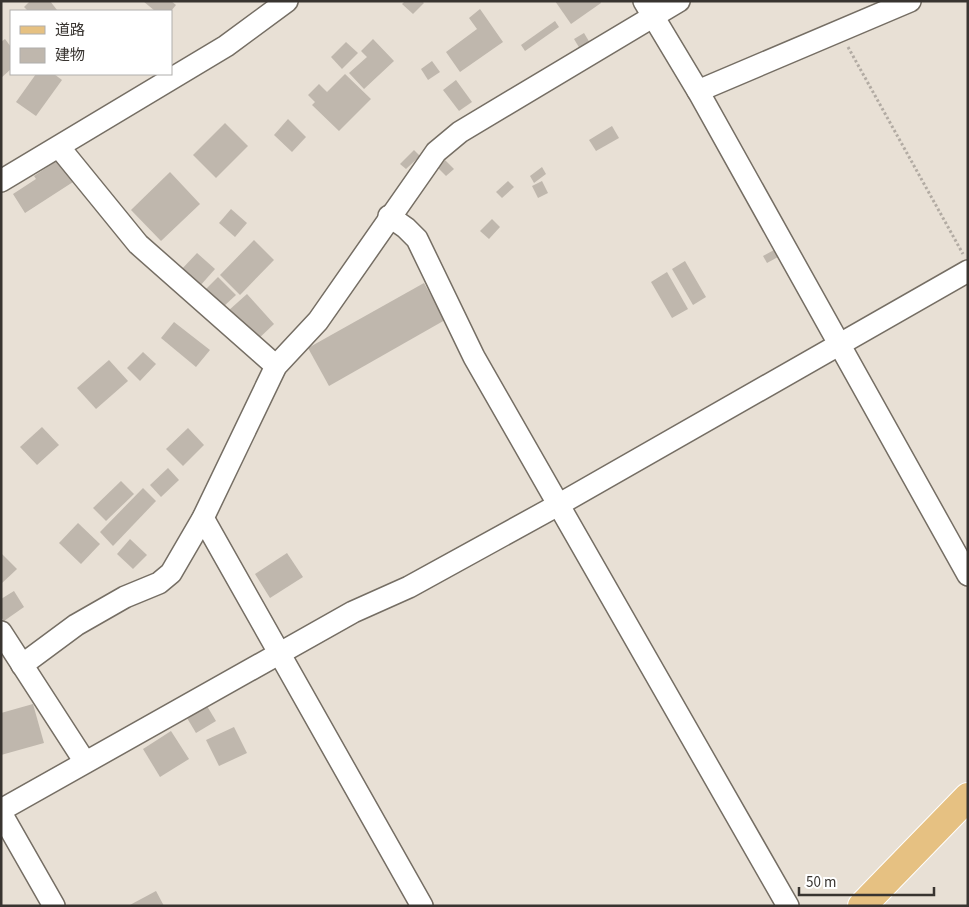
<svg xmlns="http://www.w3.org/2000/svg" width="969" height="907" viewBox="0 0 969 907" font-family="'Source Sans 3','Noto Sans JP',sans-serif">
<rect width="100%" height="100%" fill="#e8e0d5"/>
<g fill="#bfb7ad">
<path d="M30,1H50L57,10L28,11L24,7Z"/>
<path d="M143,1H171L176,5L171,11H155Z"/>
<path d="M405,1H422L424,3L413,14L402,4Z"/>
<path d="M555,1H600L601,3L571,24Z"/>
<path d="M480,9L503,42L460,72L446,52L477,29L469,18Z"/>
<path d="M555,21L559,27L525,51L521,45Z"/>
<path d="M584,33L590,43L580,49L574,39Z"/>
<path d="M5,39L11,47V69L1,78V42Z"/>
<path d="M373,39L394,61L364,89L349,73L367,57L361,51Z"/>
<path d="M346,42L358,53L342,69L331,57Z"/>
<path d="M432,61L440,72L428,80L421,69Z"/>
<path d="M36,74H54L62,80L36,116L16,102Z"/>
<path d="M345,74L371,99L339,131L312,105L315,102L308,95L319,84L327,92Z"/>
<path d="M456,80L472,102L459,111L443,90Z"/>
<path d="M288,119L306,137L292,152L274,135Z"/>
<path d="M225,123L248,146L216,178L193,155Z"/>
<path d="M612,126L619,138L596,151L589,140Z"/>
<path d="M414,150L420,156L406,169L400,164Z"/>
<path d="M58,160L73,182L25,213L13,194L36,179L34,176Z"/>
<path d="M445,160L454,169L446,176L438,168Z"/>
<path d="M542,167L546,174L534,183L530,176Z"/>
<path d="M170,172L200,204L161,241L131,210Z"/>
<path d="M508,181L514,187L502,198L496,192Z"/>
<path d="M542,181L548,193L538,198L532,186Z"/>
<path d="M231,209L247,223L235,237L219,223Z"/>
<path d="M492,219L500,227L489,239L480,231Z"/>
<path d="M254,240L274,260L240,295L220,275Z"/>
<path d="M774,250L778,257L767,263L763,256Z"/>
<path d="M197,253L215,269L199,287L181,270Z"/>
<path d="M685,261L706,297L693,305L672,269Z"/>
<path d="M667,272L688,309L672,318L651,282Z"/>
<path d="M218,277L236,295L223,307L206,289Z"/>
<path d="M424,283L445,320L329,386L308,348Z"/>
<path d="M247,294L274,324L255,342L228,311Z"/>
<path d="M174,322L210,350L196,367L161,338Z"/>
<path d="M143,352L156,364L140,381L127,368Z"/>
<path d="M109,360L128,381L96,409L77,388Z"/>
<path d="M42,427L59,445L37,465L20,447Z"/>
<path d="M188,428L204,445L183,466L166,449Z"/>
<path d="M168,468L179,480L161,497L150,485Z"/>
<path d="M121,481L134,494L106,521L93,508Z"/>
<path d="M143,488L156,501L113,546L100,532Z"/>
<path d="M78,523L100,544L81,564L59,543Z"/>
<path d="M130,539L147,555L133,569L117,554Z"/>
<path d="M1,553L17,569L1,584Z"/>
<path d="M287,553L303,577L270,598L255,574Z"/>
<path d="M14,591L24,607L4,621L1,617V599Z"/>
<path d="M33,704L44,743L1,755V713Z"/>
<path d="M207,706L216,721L196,733L187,718Z"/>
<path d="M234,727L247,753L219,766L206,740Z"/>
<path d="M171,731L189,759L160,777L143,749Z"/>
<path d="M156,891L164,906H128Z"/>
</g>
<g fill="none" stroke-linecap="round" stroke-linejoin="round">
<g stroke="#756e64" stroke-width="24">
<g id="minor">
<path d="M644,1L698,91L968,575"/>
<path d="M698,91L910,1"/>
<path d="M59,147L138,244L276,366"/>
<path d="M1,181L226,46L287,1"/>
<path d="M389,216L406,228L417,239L474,357L788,906"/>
<path d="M203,518L422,906"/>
<path d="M1,632L85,762"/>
<path d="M22,665L76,625L125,597L159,583L171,573L203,518L276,366L318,321L436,152L460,132L679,1"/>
<path d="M1,810L353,612L409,587L558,505L968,271"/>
<path d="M1,813L54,906"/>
</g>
</g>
<g stroke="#fff" stroke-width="30">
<path id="major" d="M862,906L968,797"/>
</g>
<path stroke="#b2aba3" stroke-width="3" stroke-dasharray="2.5 2.5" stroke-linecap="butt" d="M848,47L963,254"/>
<use href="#minor" stroke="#fff" stroke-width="21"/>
<use href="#major" stroke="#e6c182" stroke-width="28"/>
</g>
<rect width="969" height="907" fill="none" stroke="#383430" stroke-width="5"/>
<rect x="10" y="10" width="162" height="65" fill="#ffffff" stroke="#afaeac"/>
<rect x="20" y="26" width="25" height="8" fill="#e6c182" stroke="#afaeac"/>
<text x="55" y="35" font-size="15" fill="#383430">道路</text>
<rect x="20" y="48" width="25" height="15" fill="#bfb7ad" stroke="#afaeac"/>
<text x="55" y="60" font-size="15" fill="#383430">建物</text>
<path d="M799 887v8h135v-8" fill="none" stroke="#383430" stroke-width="2.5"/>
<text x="806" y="887" font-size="15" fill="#383430" stroke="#ffffff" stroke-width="4" paint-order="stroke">50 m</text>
</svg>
